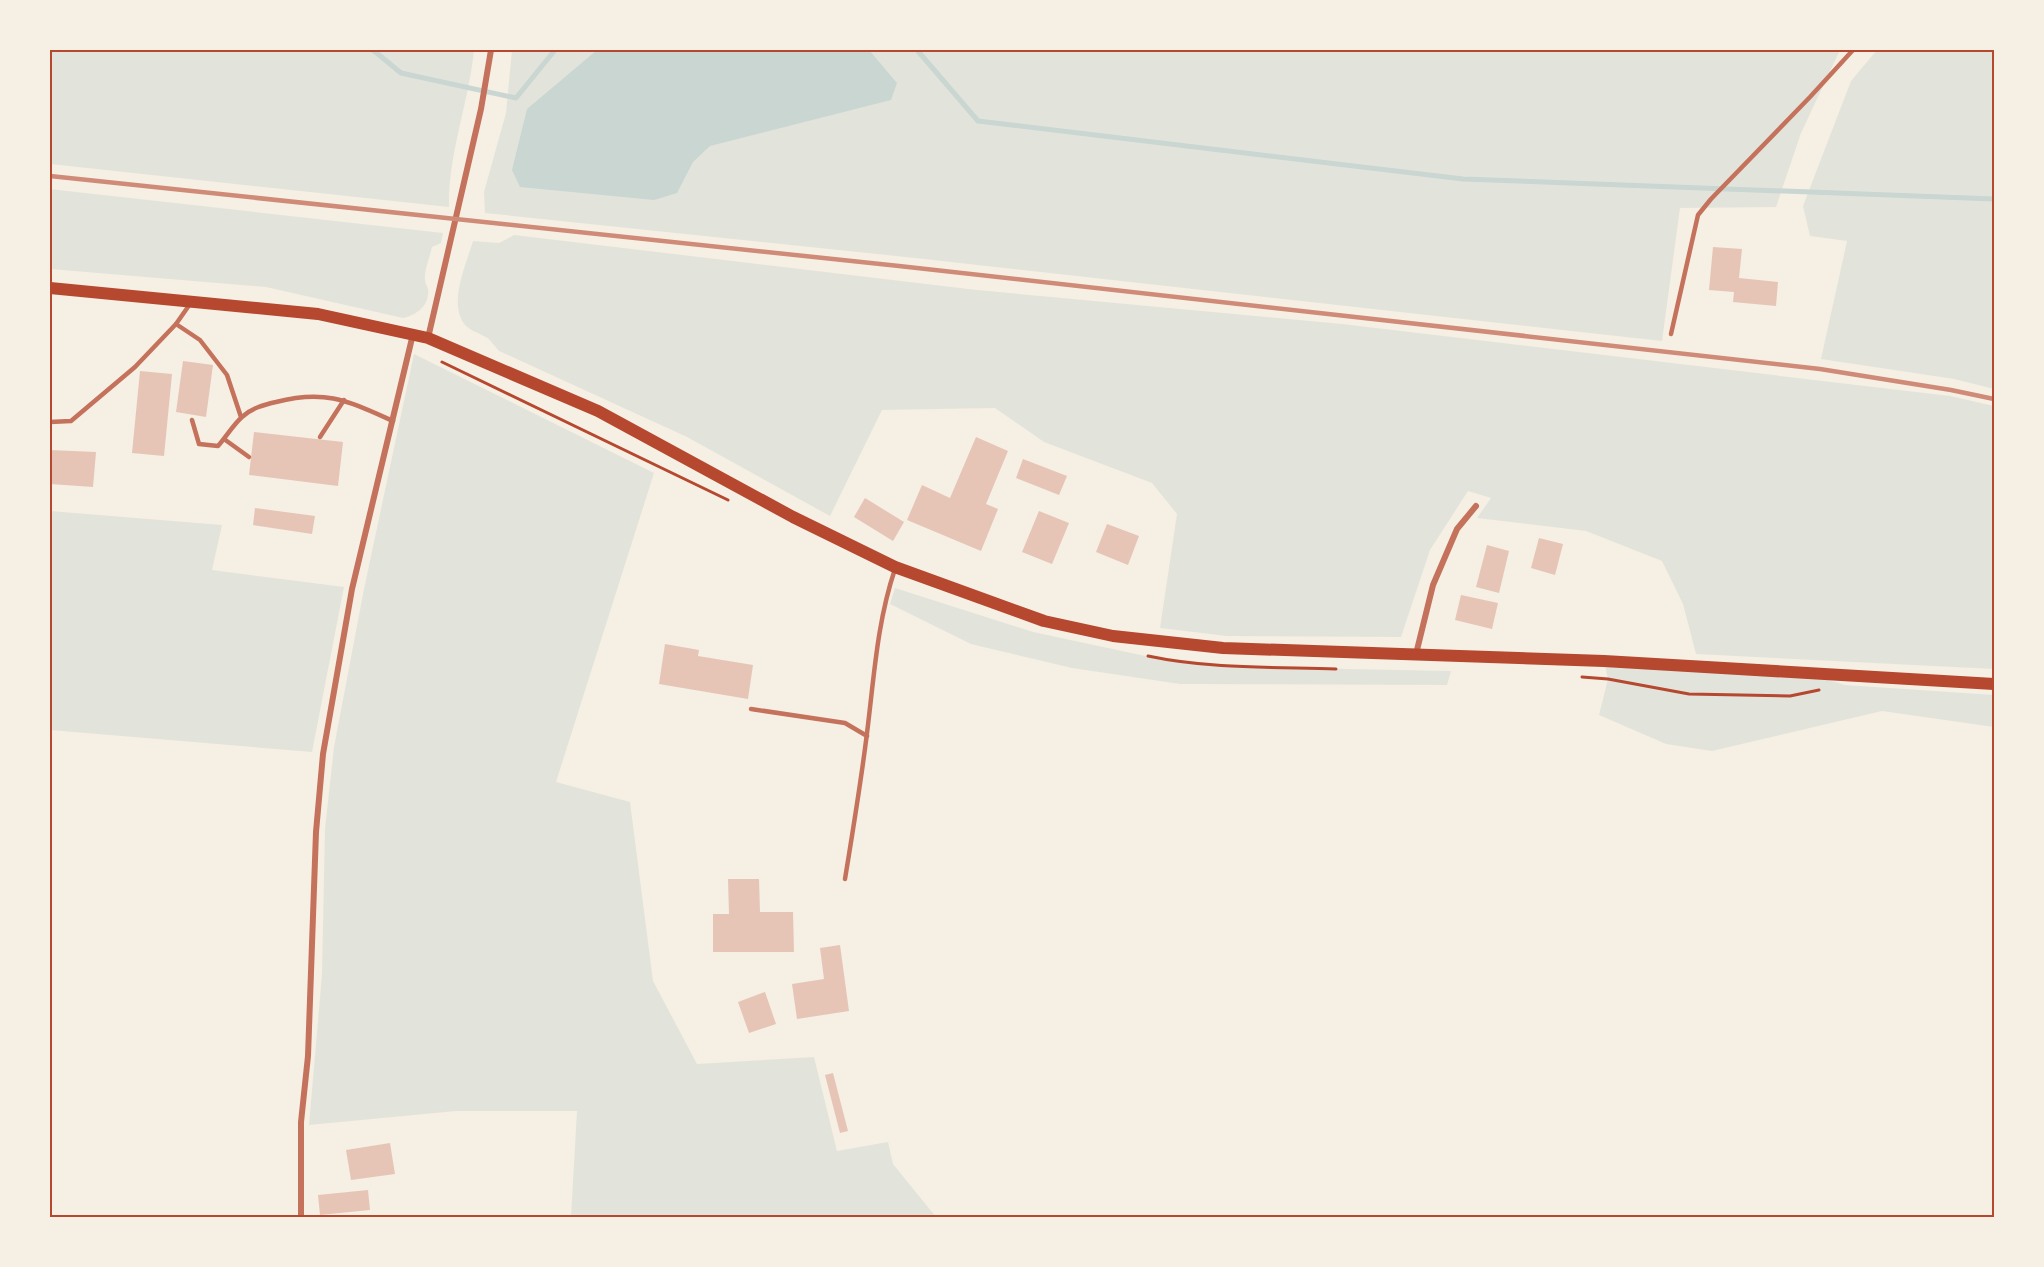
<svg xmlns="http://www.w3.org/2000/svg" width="2044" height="1267" viewBox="0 0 2044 1267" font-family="Arial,sans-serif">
<rect width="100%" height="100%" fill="#f6efe4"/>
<g fill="#e2e4dc">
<path d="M50,50H474C469,102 448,154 449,207L50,164Z"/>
<path d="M512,50H1840L1801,133L1776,207L1680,208L1662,341L915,258L485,213L484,192L506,113Z"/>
<path d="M1877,50H1994V389L1954,379L1821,359L1847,241L1810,236L1803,206L1851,81Z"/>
<path d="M50,189L76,192L443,233L441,243L432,247C430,257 424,270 425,280C425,283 427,286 428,289C430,305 417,315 403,318L266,287L50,269Z"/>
<path d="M514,235L977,290L1342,324L1950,396L1994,406V669L1696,654L1683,604L1662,561L1586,531L1477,518L1491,498L1468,491L1430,550L1401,637L1227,636L1160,628L1177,514L1152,483L1044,442L995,408L882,410L830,516L687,437L499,351C495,347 491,340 486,337C479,333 473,332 466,326C447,305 466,265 473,241L499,243Z"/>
<path d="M414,354L654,473L556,782L630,802L653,981L697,1064L814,1057L837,1151L888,1142L893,1164L936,1217H571L577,1111H456L309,1125L322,974L325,829L334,747L364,589Z"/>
<path d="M50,511L222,525L212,570L344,587L312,752L50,730Z"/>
<path d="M895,588L1033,632L1164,660L1245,667L1451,671L1447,685L1180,684L1072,668L971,644L890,604Z"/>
<path d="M1604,661L1805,673L1845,685L1994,695V727L1882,711L1712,751L1666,744L1599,715L1608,679Z"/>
</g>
<path fill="#c9d6d2" d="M597,50H869L897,83L891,100L710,146L693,162L677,193L654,200L520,187L512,170L527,109Z"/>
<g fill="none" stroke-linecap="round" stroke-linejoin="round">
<g stroke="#c9d6d2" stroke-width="5">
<path d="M373,50L401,73L516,98L555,50"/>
<path d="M917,50L978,121L1463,179L1994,199"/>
</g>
</g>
<g fill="#e6c5b7">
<path d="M1713,247L1742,249L1739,278L1778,282L1776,306L1733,302L1734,292L1709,290Z"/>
<path d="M183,361L213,365L206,417L176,412Z"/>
<path d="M140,371L172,374L164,456L132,453Z"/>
<path d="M254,432L343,442L338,486L249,475Z"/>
<path d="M976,437L1008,451L986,504L998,509L981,551L907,520L922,485L950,498Z"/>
<path d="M50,450L96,452L93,487L50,484Z"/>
<path d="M1023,459L1067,476L1059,495L1016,478Z"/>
<path d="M865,498L904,522L893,541L854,517Z"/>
<path d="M255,508L315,516L312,534L253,525Z"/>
<path d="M1039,511L1069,523L1052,564L1022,552Z"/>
<path d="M1107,524L1139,536L1128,565L1096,552Z"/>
<path d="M1539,538L1563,544L1555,575L1531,568Z"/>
<path d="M1487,545L1509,551L1499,593L1476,587Z"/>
<path d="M1461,595L1498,603L1492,629L1455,620Z"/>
<path d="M665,644L699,650L698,656L753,665L748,699L659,684Z"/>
<path d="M728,879H759L760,912H793L794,952H713V914H729Z"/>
<path d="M840,945L849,1011L797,1019L792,984L824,979L820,948Z"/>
<path d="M765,992L776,1024L749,1033L738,1002Z"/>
<path d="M833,1073L848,1131L840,1133L825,1075Z"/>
<path d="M390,1143L395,1174L351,1180L346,1150Z"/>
<path d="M368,1190L370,1210L320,1215L318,1195Z"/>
</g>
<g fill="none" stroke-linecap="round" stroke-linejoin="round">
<g stroke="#b5482f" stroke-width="3">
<path d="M442,362L728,500"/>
<path d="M1148,656C1209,669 1274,667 1336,669"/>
<path d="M1582,677L1608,679L1689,694L1790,696L1819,690"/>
</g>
<g stroke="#c5725c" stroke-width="4.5">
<path d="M176,324L200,340L227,375L241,417"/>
<path d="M1671,334L1698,215L1711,199L1810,97L1853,50"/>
<path d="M192,420L199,444L218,446C226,437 233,425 242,417C252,408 263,405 276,402C326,389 348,401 393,421"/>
<path d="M50,422L71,421L135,367L176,324L190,304"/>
<path d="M320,437L344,400"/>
<path d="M224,439L249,457"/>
<path d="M751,709L845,723L867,736"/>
<path d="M845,879C853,830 861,782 867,733C874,678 877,622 895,569"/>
</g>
<g stroke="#c5725c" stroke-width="6">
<path d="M428,338L481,109L491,50"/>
<path d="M1416,654L1433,585L1457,529L1476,506"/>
<path d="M301,1218V1122L308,1056L316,832L323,754L352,589L413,334"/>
</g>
<path stroke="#b5482f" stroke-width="12" d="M50,288L318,314L428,338L598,411L793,517L895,567L1044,621L1113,636L1223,648L1604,661L1994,684"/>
<path stroke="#cf8b77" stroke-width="4.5" d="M50,176L899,266L1820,369L1951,390L1994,399"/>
</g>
<rect width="2044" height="1267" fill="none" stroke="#f6efe4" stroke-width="102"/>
<rect x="51" y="51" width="1942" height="1165" fill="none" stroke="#b5482f" stroke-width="2"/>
</svg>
